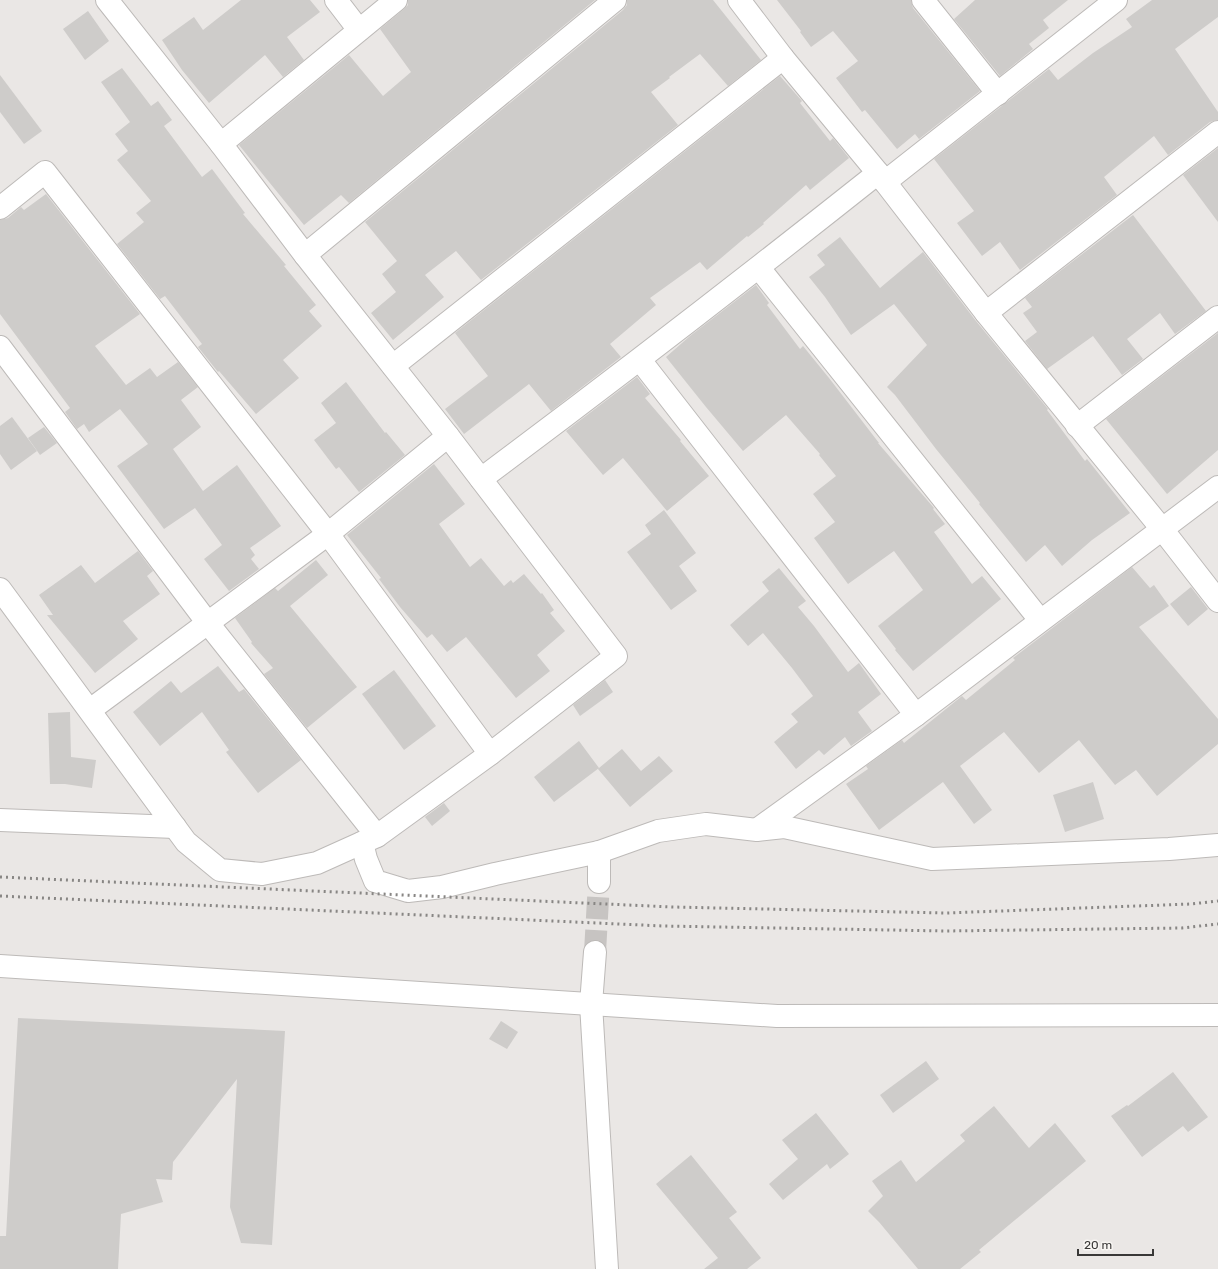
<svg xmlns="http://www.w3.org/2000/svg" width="1218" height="1269" viewBox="0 0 1218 1269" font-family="Rubik,sans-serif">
<rect width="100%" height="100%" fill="#eae7e5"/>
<g fill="#ceccca">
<path d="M241,0H310L320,12L287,37L304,60L283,77L265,55L209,103L182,70L162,40L194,17L203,30Z"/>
<path d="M408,0H595L349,203L341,195L304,225L239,145L349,55L383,96L411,72L380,29L404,9L408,5Z"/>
<path d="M627,0H713L761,60L728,86L700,54L669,77L670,78L651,92L678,125L481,280L456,251L425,275L444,297L393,340L371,313L396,292L382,274L397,261L365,222L623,10L627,5Z"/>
<path d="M777,0H911L913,8L980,91L919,139L915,134L897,149L865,110L862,112L836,78L858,61L833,31L811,47L800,32L801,31Z"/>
<path d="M975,0H1068L1043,20L1049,28L1029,44L1033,49L1000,76L954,19Z"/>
<path d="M1152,0H1218V17L1175,49L1218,112V120L1210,122L1168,155L1154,136L1104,177L1117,195L1020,270L1000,242L982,256L957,223L974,211L934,159L1049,69L1058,80L1093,53L1132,27L1126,19Z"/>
<path d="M88,11L109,41L85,60L63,29Z"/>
<path d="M122,68L151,106L158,101L172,120L164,126L202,177L212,169L245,213L243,214L286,265L284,266L316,305L309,311L322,326L283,360L299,378L256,414L219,371L218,372L198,347L202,344L165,296L160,299L117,244L144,222L136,213L151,201L117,160L128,151L115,134L130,122L101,82Z"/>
<path d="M0,75L42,131L24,144L0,112Z"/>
<path d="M780,76L802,101L800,103L830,141L833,138L849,158L810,190L806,185L763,223L764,224L748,237L747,236L707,270L700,262L650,298L656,305L610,344L621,357L551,411L529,384L464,434L445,409L488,376L455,333Z"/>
<path d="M1218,148V222L1183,175Z"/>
<path d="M46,194L140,314L95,346L126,385L150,368L157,377L178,362L198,387L181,400L201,427L173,449L203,491L237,465L281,526L250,548L255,555L251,559L259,569L229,591L204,559L222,545L195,508L164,529L117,466L148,444L120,409L89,432L84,424L77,429L65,412L70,408L0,314V220L8,218L21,207L24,210Z"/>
<path d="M1133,215L1206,311L1175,334L1160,313L1127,339L1143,359L1122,375L1093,336L1047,369L1025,341L1037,332L1023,313L1032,307L1025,298Z"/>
<path d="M840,237L880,288L923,252L976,321L1048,409L1047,410L1085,461L1087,459L1130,513L1092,540L1062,566L1045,545L1026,562L996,525L979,504L980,503L936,449L895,395L887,387L927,345L894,304L851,335L825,297L809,277L825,265L817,255Z"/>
<path d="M756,285L769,303L767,305L800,349L803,346L829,378L879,443H878L934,508L933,509L945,524L934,532L972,584L982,576L1001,599L913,671L895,650L896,649L878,626L923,590L894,551L848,584L814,538L835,522L813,494L836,476L819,455L820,454L786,415L743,451L706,407L666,357L690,336Z"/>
<path d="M1218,333V450L1167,494L1106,419Z"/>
<path d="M637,377L650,394L645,398L681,440L680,441L709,476L667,511L623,458L603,475L566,431Z"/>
<path d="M346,382L385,433L386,432L405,455L359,492L339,467L336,469L314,440L336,423L321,403Z"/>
<path d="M12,417L37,451L11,470L0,454V426Z"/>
<path d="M44,427L57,443L40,455L28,438Z"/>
<path d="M434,464L465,504L439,524L470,567L481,558L504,586L511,580L513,583L524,574L541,594L542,593L554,610L550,613L565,631L537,655L550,671L516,698L466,637L447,652L432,634L427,638L400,607L379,579L381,578L347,535Z"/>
<path d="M664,510L696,553L679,566L697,591L671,610L627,552L651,534L645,525Z"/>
<path d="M138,551L153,571L147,576L160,594L123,621L138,639L95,673L47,615H53L39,595L81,565L95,583Z"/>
<path d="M316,560L328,575L290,606L357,687L307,728L264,674L273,668L251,643L252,642L235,618L275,588L278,591Z"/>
<path d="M1132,567L1150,588L1154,585L1169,606L1139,627L1218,719V744L1157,796L1136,770L1115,785L1079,740L1039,773L1004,732L960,766L992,810L974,824L943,782L879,830L846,784L868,769L866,766L902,740L904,743L962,696L966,700L1015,660L1013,658Z"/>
<path d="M779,568L806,601L798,607L814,626L848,672L859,663L881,694L858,712L872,731L851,746L845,737L824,755L819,750L796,769L774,742L798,722L791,714L813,696L792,668L763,633L748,646L730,625L769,591L762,582Z"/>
<path d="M1191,587L1208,609L1188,626L1170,604Z"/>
<path d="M218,666L239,692L244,689L301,760L258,793L226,752L229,750L202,712L160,746L133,712L171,681L181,693Z"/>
<path d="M394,670L436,726L404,750L362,694Z"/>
<path d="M605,680L613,692L580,716L573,705Z"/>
<path d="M70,712L71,757L96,760L92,788L65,784H50L48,713Z"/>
<path d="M579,741L599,768L622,749L641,771L659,756L673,771L630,807L598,769L599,768L554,802L534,777Z"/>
<path d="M1093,782L1104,819L1065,832L1053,795Z"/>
<path d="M444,803L450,811L432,826L425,817Z"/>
<path d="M18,1018L285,1031L272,1245L241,1243L230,1207L237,1079L173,1162L172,1180L156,1179L163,1202L121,1214L118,1269H0V1236H6Z"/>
<path d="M501,1021L518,1032L507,1049L489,1039Z"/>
<path d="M926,1061L939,1079L893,1113L880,1095Z"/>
<path d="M1173,1072L1208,1117L1188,1132L1183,1126L1142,1157L1111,1116L1127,1105L1128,1106Z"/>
<path d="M994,1106L1029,1148L1055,1123L1086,1161L979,1250L981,1252L960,1269H918L879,1222L868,1211L883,1196L872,1181L901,1160L916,1182L965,1141L960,1135Z"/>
<path d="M816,1113L849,1154L830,1169L827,1164L783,1200L769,1184L798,1159L782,1140Z"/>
<path d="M691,1155L737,1212L729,1218L761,1258L747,1269H704L718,1258L656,1184Z"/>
</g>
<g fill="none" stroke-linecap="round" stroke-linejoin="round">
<path stroke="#c7c4c2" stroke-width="22" stroke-dasharray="22 11" stroke-linecap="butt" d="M595,952L599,882"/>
<g stroke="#bdbab8" stroke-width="24">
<g id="minor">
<path d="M336,0L359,30"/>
<path d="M739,0L783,58L878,173L986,313L1162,529L1218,601"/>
<path d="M923,0L998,94"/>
<path d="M221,144L396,0"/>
<path d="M885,182L1116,0"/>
<path d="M0,208L45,172L328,534L490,754"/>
<path d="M305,255L615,0"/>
<path d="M759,268L1040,620"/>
<path d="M986,313L1218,132"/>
<path d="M0,347L207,622L377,836"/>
<path d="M640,360L916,715"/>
<path d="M393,366L783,58"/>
<path d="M1077,426L1218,317"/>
<path d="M481,479C615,379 747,277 878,173"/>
<path d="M0,589L186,842L220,870L262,874L317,863L377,836L490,754L616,656L448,436L305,255L221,144L107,0"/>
<path d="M90,710L328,534L448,436"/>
<path d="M0,820L175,827"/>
<path d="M758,829L916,715L1218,487"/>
<path d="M362,843L366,859L375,881L408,891L442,887L495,874L599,852L658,831L706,824L757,830L784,827L932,859L1169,849L1218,845"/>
<path d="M599,882V852"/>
<path d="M595,952L591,1004L607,1269"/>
<path d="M0,966L777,1016L1218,1015"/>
</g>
</g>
<use href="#minor" stroke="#fff" stroke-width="22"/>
<g stroke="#888684" stroke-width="3" stroke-dasharray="2 4" stroke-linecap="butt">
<path d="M0,877L673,907L946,913L1191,904L1218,901"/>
<path d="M0,896L663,926L945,931L1182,928L1218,924"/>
</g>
</g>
<path d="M1078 1249v6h75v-6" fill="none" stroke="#393837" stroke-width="2"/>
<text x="1084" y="1249" font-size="12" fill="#393837" stroke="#f7f5f2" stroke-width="3" paint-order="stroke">20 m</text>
</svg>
